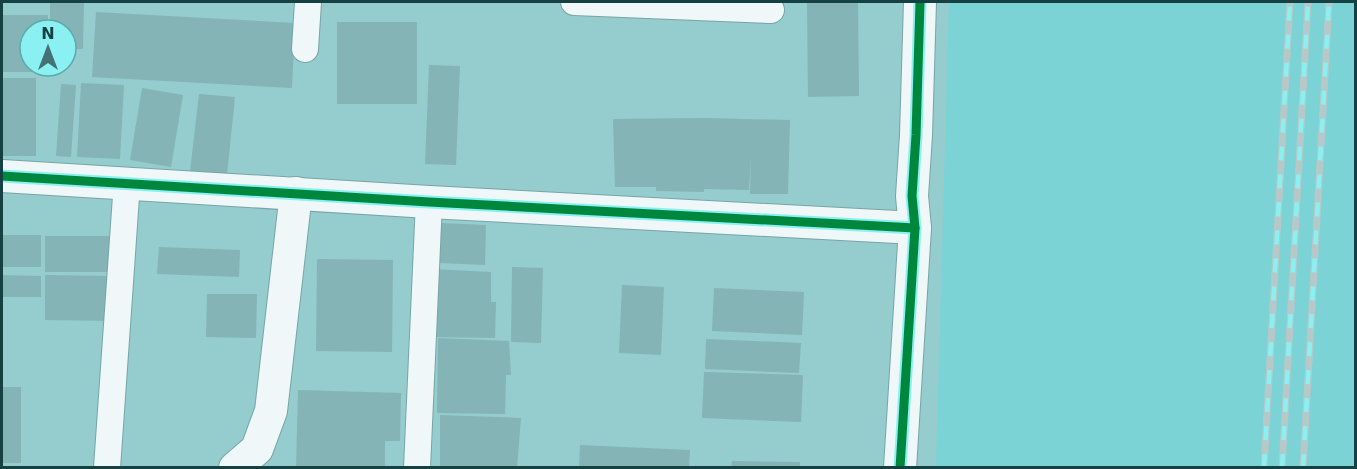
<svg xmlns="http://www.w3.org/2000/svg" width="1357" height="469" viewBox="0 0 1357 469" font-family="'DejaVu Sans',sans-serif">
<rect width="100%" height="100%" fill="#95ccce"/>
<path fill="#7bd3d6" d="M949,2H1355V467H936Z"/>
<g fill="#84b4b6">
<path d="M50,2H84L83,49H66V30H50Z"/>
<path d="M807,2H858L859,96L808,97Z"/>
<path d="M96,12L295,23L292,88L92,77Z"/>
<path d="M2,15H48V30H30V66H48V72H2Z"/>
<rect x="337" y="22" width="80" height="82"/>
<path d="M429,65L460,66L456,165L425,164Z"/>
<rect x="2" y="78" width="34" height="78"/>
<path d="M81,83L124,85L120,159L77,157Z"/>
<path d="M61,84L76,85L71,157L56,156Z"/>
<path d="M142,88L183,95L171,167L130,160Z"/>
<path d="M199,94L235,97L227,175L190,172Z"/>
<path d="M705,118L790,120L788,194H750L751,157L749,190L704,189V192L656,191V187H615L613,119Z"/>
<path d="M441,223L486,225L485,265L440,263Z"/>
<rect x="2" y="235" width="39" height="32"/>
<rect x="45" y="236" width="73" height="36"/>
<path d="M159,247L240,250L239,277L157,274Z"/>
<path d="M317,259L393,260L392,352L316,351Z"/>
<path d="M512,267L543,268L541,343L511,342Z"/>
<path d="M431,269L491,272V302H496L495,338L435,337Z"/>
<path d="M2,275L41,276V297H2Z"/>
<path d="M45,275L111,276L110,321L45,320Z"/>
<path d="M622,285L664,287L661,355L619,353Z"/>
<path d="M714,288L804,292L802,335L712,331Z"/>
<path d="M207,294H257L256,338L206,337Z"/>
<path d="M438,338L509,341L511,375H506L505,414L437,413Z"/>
<path d="M706,339L801,343L799,373L705,369Z"/>
<path d="M704,372L803,375L801,422L702,418Z"/>
<rect x="2" y="387" width="19" height="76"/>
<path d="M298,390L401,393L400,441H385V468H296Z"/>
<path d="M440,415L521,418L517,468H440Z"/>
<path d="M580,445L690,450L689,468H579Z"/>
<path d="M732,461L800,462V468H731Z"/>
</g>
<g fill="none" stroke-linecap="round" stroke-linejoin="round">
<g stroke="#78a5a6" stroke-width="28">
<g id="minor">
<path d="M574,2L771,10"/>
<path d="M305,49L308,2"/>
<path d="M107,468L127,182"/>
<path d="M417,468L429,202"/>
</g>
</g>
<g stroke="#78a5a6" stroke-width="34">
<g id="tertiary">
<path d="M2,176L429,202L915,228"/>
<path d="M235,468L257,449L271,411L296,193"/>
<path d="M900,468L915,228L912,196L916,135L920,2"/>
</g>
</g>
<use href="#minor" stroke="#eff7f8" stroke-width="26"/>
<use href="#tertiary" stroke="#eff7f8" stroke-width="32"/>
<g stroke="#b7c8c8" stroke-width="7">
<g id="rail">
<path d="M1264,468L1290,2"/>
<path d="M1282,468L1308,2"/>
<path d="M1303,468L1329,2"/>
</g>
</g>
<use href="#rail" stroke="#8bf0f2" stroke-width="4.5" stroke-dasharray="14" stroke-linecap="butt"/>
<g stroke="#8bf0f2" stroke-width="13">
<g id="cycleway">
<path d="M2,176L429,202L915,228"/>
<path d="M900,468L915,228L912,196L916,135L920,2"/>
</g>
</g>
<use href="#cycleway" stroke="#00873e" stroke-width="9"/>
</g>
<rect width="1357" height="469" fill="none" stroke="#154142" stroke-width="6"/>
<g transform="translate(48 48)"><circle r="28" fill="#8bf0f2" stroke="#5caaac" stroke-width="1.5"/>
<path d="M0-4.5L10 22L0 15L-10 22Z" fill="#427273"/>
<text y="-9" font-size="16" font-weight="bold" text-anchor="middle" fill="#154142">N</text>
</g>
</svg>
